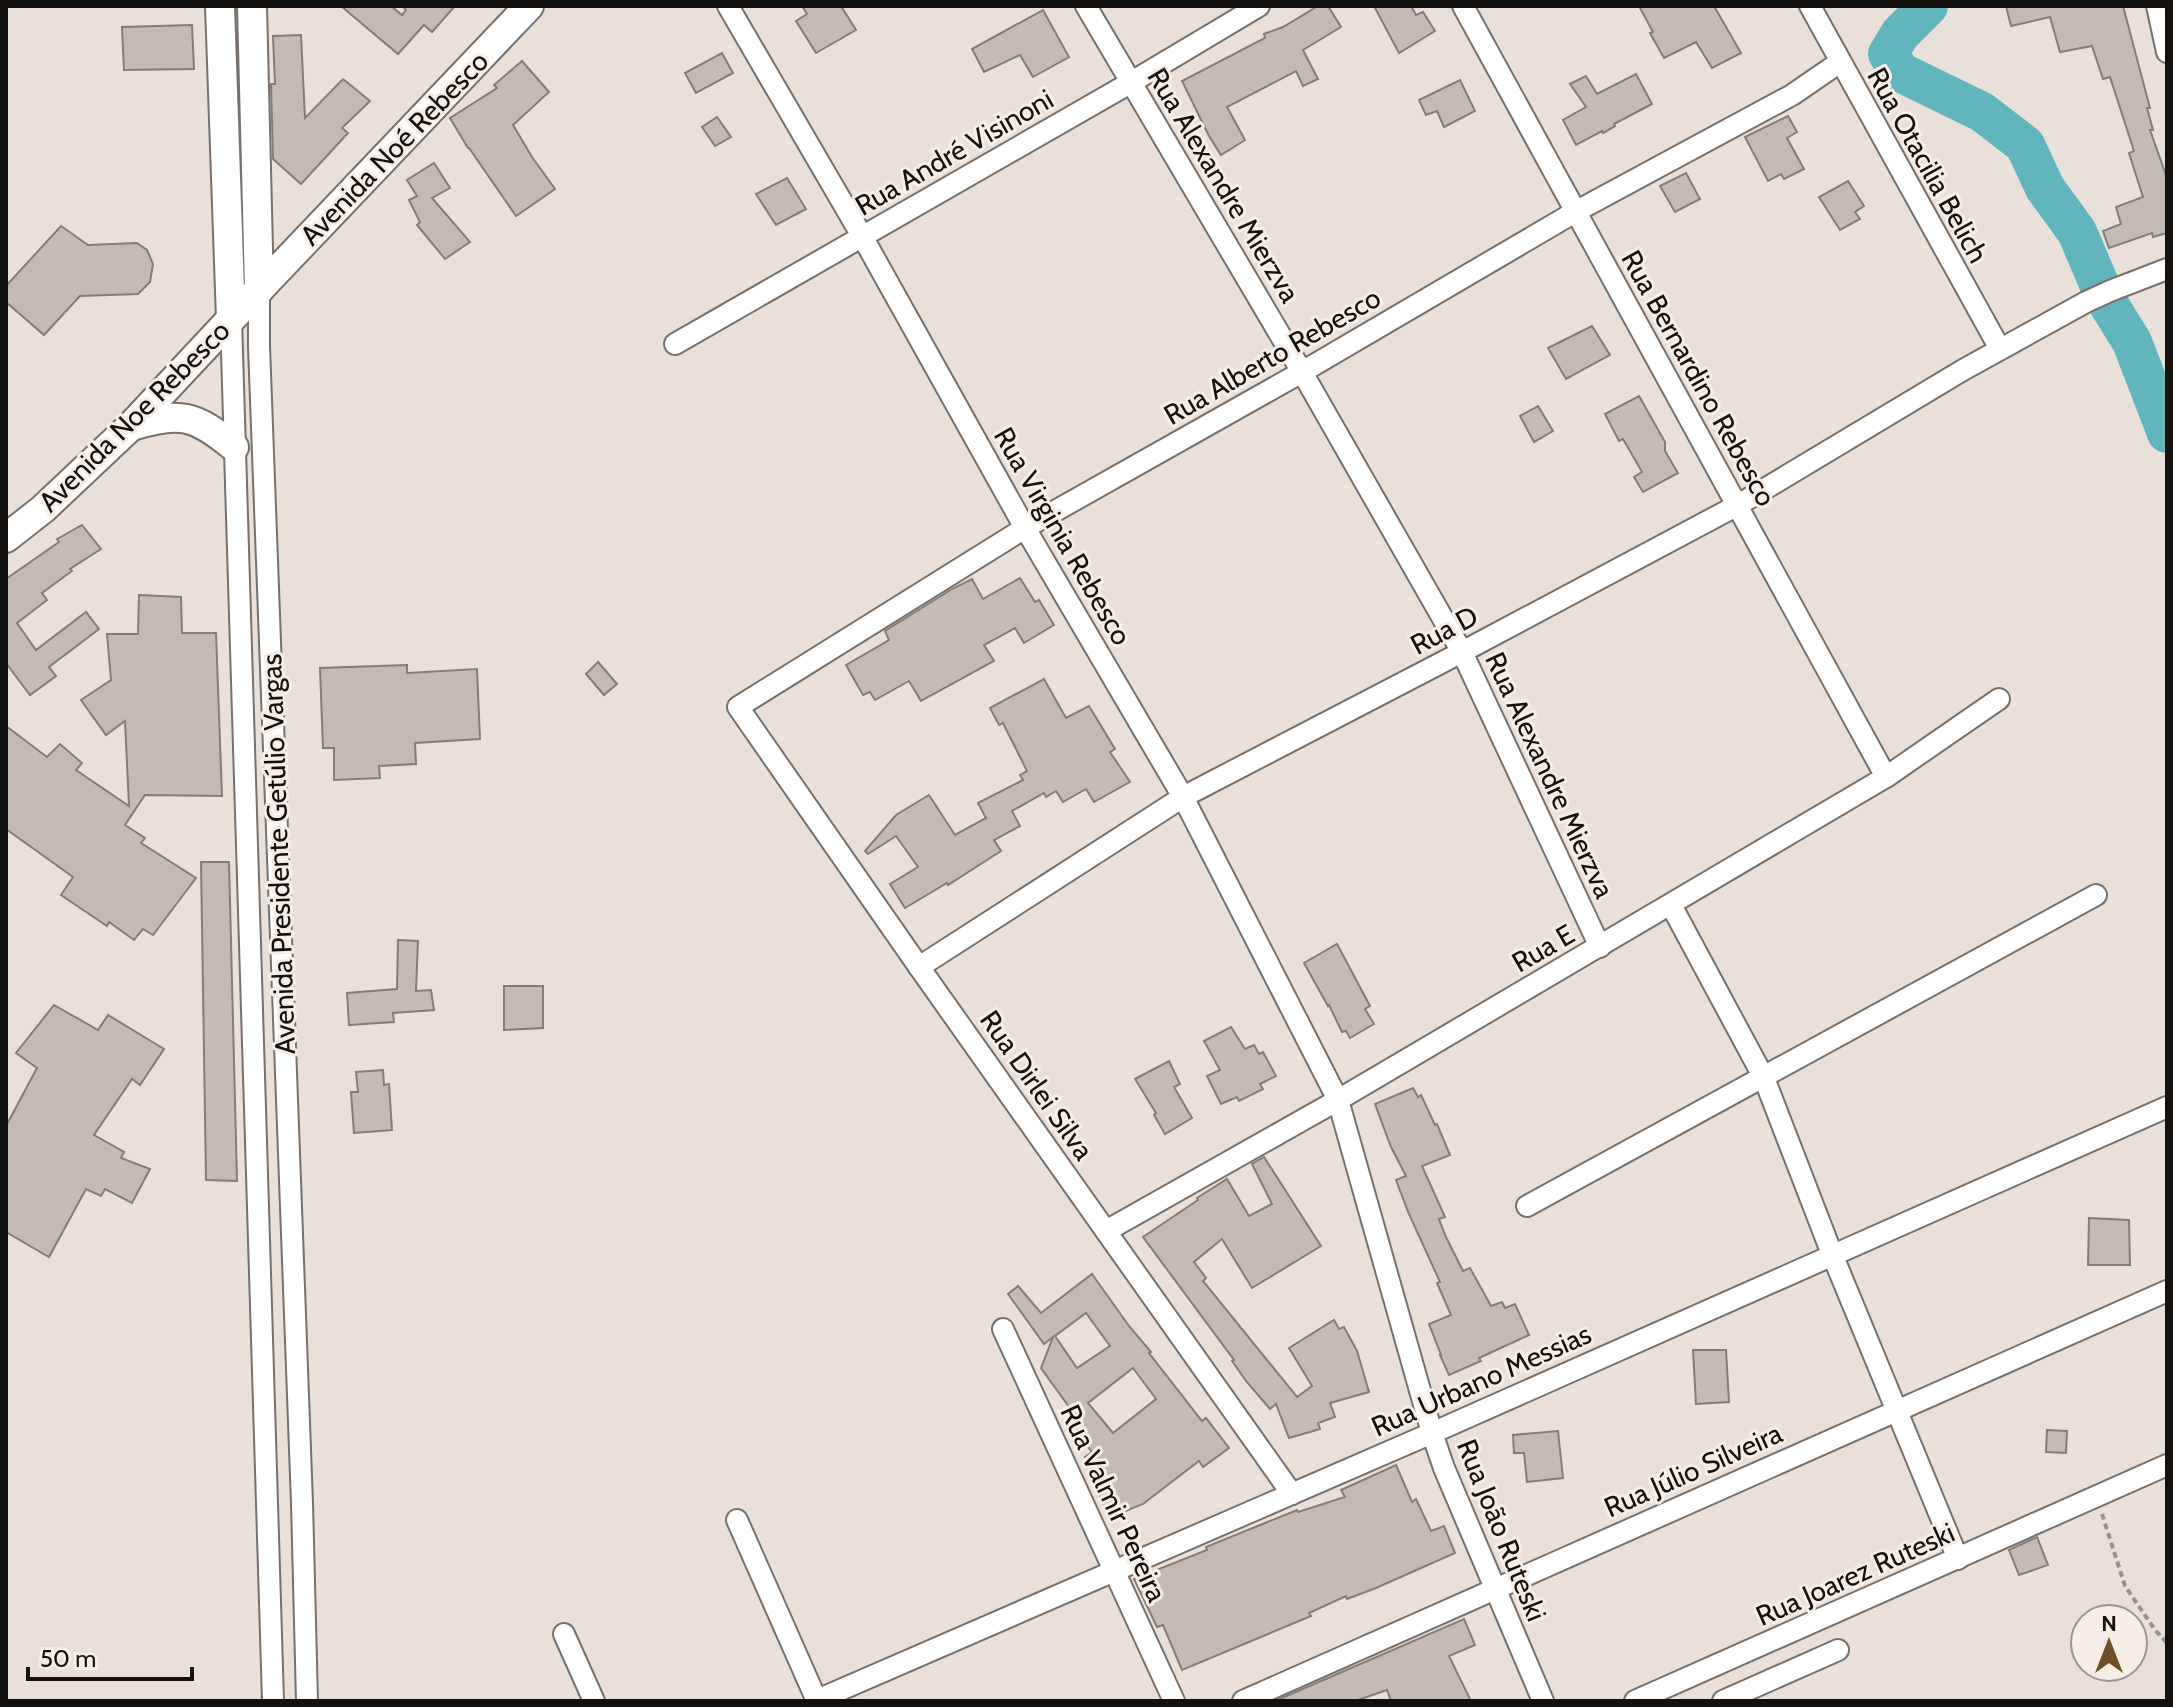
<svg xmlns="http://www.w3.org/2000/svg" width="2173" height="1707" viewBox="0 0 2173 1707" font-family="Cabin,sans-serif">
<rect width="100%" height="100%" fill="#e9e0d9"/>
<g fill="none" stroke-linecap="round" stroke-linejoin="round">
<path stroke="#61b6be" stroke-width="40" d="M1928,6L1900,34L1888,54L1900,72L1982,112L2025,145L2045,188L2077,232L2106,300L2132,342L2167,433"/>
</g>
<g fill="#c4bbb5" stroke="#857d77" stroke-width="2" fill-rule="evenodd">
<path d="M341,6H391L402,15L406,10L402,6H455L432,32L424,25L398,54Z"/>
<path d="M802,6H841L856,30L816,53L796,21L807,14Z"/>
<path d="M1318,6H1328L1341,27L1303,50L1318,79L1303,86L1296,71L1227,107L1245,140L1221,155L1209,136L1182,81L1265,38L1264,34L1283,27Z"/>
<path d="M1374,6H1411L1416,15L1423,12L1435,31L1399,53Z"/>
<path d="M1639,6H1714L1741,53L1712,68L1696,42L1664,58L1650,33L1653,32Z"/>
<path d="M2006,6H2123L2150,108H2147L2153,130H2150L2167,178V233L2153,237L2152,233L2109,248L2103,231L2121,224L2116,207L2143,197L2129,153L2134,151L2110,77L2103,79L2092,46L2060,52L2050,17L2011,26Z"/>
<path d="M1043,10L1069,57L1033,77L1020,55L984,72L972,49Z"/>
<path d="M192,25L194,69L124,70L122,27Z"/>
<path d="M301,35L305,118L343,79L370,101L342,128L348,133L301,184L273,159L271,84H275L273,36Z"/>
<path d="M722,53L733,73L696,93L685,73Z"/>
<path d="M522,61L549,92L513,125L532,157L555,189L516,216L469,148H468L450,118L497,88L494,85Z"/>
<path d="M1636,74L1652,104L1614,124L1615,126L1603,133L1602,131L1576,145L1563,120L1586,107L1570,84L1586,76L1597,94Z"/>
<path d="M1460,80L1475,111L1444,127L1437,111L1426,115L1419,100Z"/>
<path d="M1788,116L1797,132L1787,138L1804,169L1784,179L1781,174L1768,181L1745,137Z"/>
<path d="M717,117L731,137L715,146L702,127Z"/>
<path d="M434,163L450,188L432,198L470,242L445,259L417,225L420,222L409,200L417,196L407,180Z"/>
<path d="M1686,173L1700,199L1675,212L1660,186Z"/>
<path d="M787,178L806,209L776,225L756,194Z"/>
<path d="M1848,181L1864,206L1855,212L1860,219L1840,230L1819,197Z"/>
<path d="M61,226L88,245L137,243L147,250L153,264L150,282L138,294L80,296L44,335L6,302V286Z"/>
<path d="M1592,326L1610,355L1566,379L1548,348Z"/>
<path d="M1639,396L1665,442V451L1678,473L1643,492L1634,477L1642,472L1623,439L1619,441L1605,414Z"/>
<path d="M1538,406L1553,431L1534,442L1520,416Z"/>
<path d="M82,525L101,549L70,569L72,571L42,593L47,600L17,623L36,650L86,612L99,629L49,667L56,676L30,695L6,663V579L59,542L57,539Z"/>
<path d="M1020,578L1035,602L1039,600L1054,625L1024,643L1015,628L984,645L994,661L921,701L909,681L875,700L870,692L863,695L846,665L889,640L885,631L952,589L972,579L983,599Z"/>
<path d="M139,595L181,597L182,633H216L222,796L145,795L125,825L145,838L141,843L196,878L153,935L143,929L134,940L109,922L107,926L61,895L73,877L6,829V726L47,757L60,744L82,763L76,770L129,806L125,721L106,735L81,700L111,680L107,634H138Z"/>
<path d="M598,662L617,684L604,695L586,674Z"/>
<path d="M407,665V673L477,669L480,739L415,743L416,764L379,766L380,778L334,780V748H323L320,668Z"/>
<path d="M1044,679L1066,718L1089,706L1115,749L1110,752L1130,782L1094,802L1086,789L1063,802L1056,791L1046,797L1044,793L1012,811L1020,826L994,840L1001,851L948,885L947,883L905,908L890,884L918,867L896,836L868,854L865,851L896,815L929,795L955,835L986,818L978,803L1023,780L1020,775L1027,771L1003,723L999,725L990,708Z"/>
<path d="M201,862H229L237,1181L206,1180Z"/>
<path d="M398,940L418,941L416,991L431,990L434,1010L393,1013L394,1022L349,1025L347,993L397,989Z"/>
<path d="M1337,944L1370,1006L1365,1009L1374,1024L1350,1038L1346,1031L1342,1032L1329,1005L1328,1006L1304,963Z"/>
<path d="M504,986H543V1028L504,1030Z"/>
<path d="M54,1005L98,1030L108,1015L164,1049L140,1085L132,1079L94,1135L124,1152L121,1158L150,1169L132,1203L105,1189L101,1196L86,1189L49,1257L6,1232V1126L37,1068L16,1053Z"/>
<path d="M1231,1027L1245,1049L1254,1045L1259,1054L1263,1052L1276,1076L1260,1084L1263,1089L1239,1101L1237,1097L1221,1104L1207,1076L1220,1070L1204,1041Z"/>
<path d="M1169,1061L1180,1084L1174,1087L1192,1118L1165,1134L1154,1115L1156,1113L1135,1079Z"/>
<path d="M383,1070L384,1085L389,1084L392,1130L354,1133L351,1092H358L356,1072Z"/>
<path d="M1413,1088L1418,1097L1421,1095L1435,1125L1437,1124L1450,1155L1422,1166L1445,1217L1439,1219L1446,1237L1463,1271L1470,1268L1491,1306L1502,1302L1505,1308L1515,1304L1529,1335L1479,1358L1481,1361L1449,1375L1440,1355H1441L1429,1324L1451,1315L1437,1283L1440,1282L1409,1214L1396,1180L1406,1176L1391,1147L1375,1104Z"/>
<path d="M1264,1157L1321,1246L1252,1288L1222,1239L1194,1262L1206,1278L1203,1281L1297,1397L1312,1386L1289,1348L1334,1320L1339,1329L1344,1327L1357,1351L1369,1392L1330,1403L1335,1417L1318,1423L1320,1429L1289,1438L1276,1404L1270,1409L1246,1381L1232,1361L1234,1360L1143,1237L1198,1200L1197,1198L1227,1179L1249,1216L1272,1204L1252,1164Z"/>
<path d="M2089,1218L2129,1220L2130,1265H2088Z"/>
<path d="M1092,1274L1129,1326L1151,1352L1149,1353L1202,1421L1206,1418L1229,1448L1203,1467L1199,1461L1143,1504L1109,1518L1096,1486L1104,1483L1085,1457L1092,1452L1075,1431L1078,1428L1073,1421L1077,1418L1041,1368L1053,1337L1044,1344L1008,1294L1018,1286L1041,1313ZM1086,1313L1110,1346L1077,1368L1055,1336ZM1133,1368L1156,1399L1113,1433L1088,1403Z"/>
<path d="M1693,1350H1726L1729,1402L1696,1404Z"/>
<path d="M2047,1430L2067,1431L2066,1453L2046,1452Z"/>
<path d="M1558,1431L1563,1478L1527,1482L1524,1453H1514L1513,1435Z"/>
<path d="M1396,1465L1412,1502L1416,1499L1431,1531L1444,1526L1455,1553L1376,1588L1347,1599L1346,1596L1309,1613L1311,1616L1182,1670L1163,1625L1157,1627L1134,1579L1207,1550L1206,1547L1297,1510L1298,1512L1345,1497L1341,1490Z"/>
<path d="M2037,1537L2048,1565L2019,1575L2009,1550Z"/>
<path d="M1464,1619L1475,1645L1449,1656L1471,1701H1391L1387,1690L1355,1701H1275Z"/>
</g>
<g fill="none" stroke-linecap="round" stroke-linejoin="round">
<g stroke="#78706b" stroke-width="24">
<g id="street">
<path d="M728,6L862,236L1025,528L1183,797L1338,1100L1432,1433L1444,1468L1543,1701"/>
<path d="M1086,6L1302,372L1462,652L1600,947"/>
<path d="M1463,6L1886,777"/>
<path d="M1810,6L2000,349"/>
<path d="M2157,6L2167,52"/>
<path d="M259,290V346L302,1503L307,1701"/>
<path d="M231,319L273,1701"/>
<path d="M675,344L1130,83L1259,6"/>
<path d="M1671,905L1764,1078L1832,1254L1958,1559"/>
<path d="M919,967L1183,797L1462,652L1738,505L1963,370L2086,302L2110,291L2167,269"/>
<path d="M1527,1206L2096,895"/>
<path d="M1106,1231L1338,1100L1886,777L1999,699"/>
<path d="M1003,1329L1174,1701"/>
<path d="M1292,1494L919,967L738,707L1025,528L1302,372L1575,212L1792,95L1840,62"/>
<path d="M737,1520L817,1701"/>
<path d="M564,1634L594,1701"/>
<path d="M815,1701L1432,1433L2167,1107"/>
<path d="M1243,1701L2167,1291"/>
<path d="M1635,1701L2167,1465"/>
<path d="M1723,1701L1838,1650"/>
</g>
</g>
<g stroke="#78706b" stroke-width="32">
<g id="secondary">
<path d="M220,6L231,319"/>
<path d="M252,6L259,290"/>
<path d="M132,426C180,411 195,415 234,447"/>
<path d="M6,538L43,509L131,426L231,319L529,6"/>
</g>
</g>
<path stroke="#99928d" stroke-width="4" stroke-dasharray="6 4" stroke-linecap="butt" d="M2102,1514L2125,1586L2155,1630L2167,1643"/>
<use href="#street" stroke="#fff" stroke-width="20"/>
<use href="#secondary" stroke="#fff" stroke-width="28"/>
</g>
<g text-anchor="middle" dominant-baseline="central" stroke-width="6" stroke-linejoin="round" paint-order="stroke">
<g font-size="28" fill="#13100e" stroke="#f6ede7">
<text transform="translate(394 148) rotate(-46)">Avenida Noé Rebesco</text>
<text transform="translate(954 152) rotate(-30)">Rua André Visinoni</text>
<text transform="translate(1928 165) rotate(61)">Rua Otacilia Belich</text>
<text transform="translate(1224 185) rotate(59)">Rua Alexandre Mierzva</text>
<text transform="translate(1272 356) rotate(-30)">Rua Alberto Rebesco</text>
<text transform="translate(1699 378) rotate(61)">Rua Bernardino Rebesco</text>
<text transform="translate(134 416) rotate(-45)">Avenida Noe Rebesco</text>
<text transform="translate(1063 536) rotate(60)">Rua Virginia Rebesco</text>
<text transform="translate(1444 630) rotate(-28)">Rua D</text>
<text transform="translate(1550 775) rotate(65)">Rua Alexandre Mierzva</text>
<text transform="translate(278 854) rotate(-92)">Avenida Presidente Getúlio Vargas</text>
<text transform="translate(1543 948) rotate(-30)">Rua E</text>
<text transform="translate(1037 1085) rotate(55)">Rua Dirlei Silva</text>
<text transform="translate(1481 1380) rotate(-24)">Rua Urbano Messias</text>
<text transform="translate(1693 1470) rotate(-24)">Rua Júlio Silveira</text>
<text transform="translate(1114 1503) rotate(65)">Rua Valmir Pereira</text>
<text transform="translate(1502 1530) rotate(68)">Rua João Ruteski</text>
<text transform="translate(1855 1574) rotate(-24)">Rua Joarez Ruteski</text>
</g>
</g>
<rect width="2173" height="1707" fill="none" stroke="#13100e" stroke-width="16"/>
<g transform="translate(2109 1643)"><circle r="38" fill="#f6ede7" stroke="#9b9590" stroke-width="2"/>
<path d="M0-6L14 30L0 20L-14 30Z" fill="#704f26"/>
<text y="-12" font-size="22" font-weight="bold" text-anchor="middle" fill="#13100e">N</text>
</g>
<path d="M28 1667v12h164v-12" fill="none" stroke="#13100e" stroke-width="4"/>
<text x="40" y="1667" font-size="24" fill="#13100e" stroke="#f6ede7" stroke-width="6" paint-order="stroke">50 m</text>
</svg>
